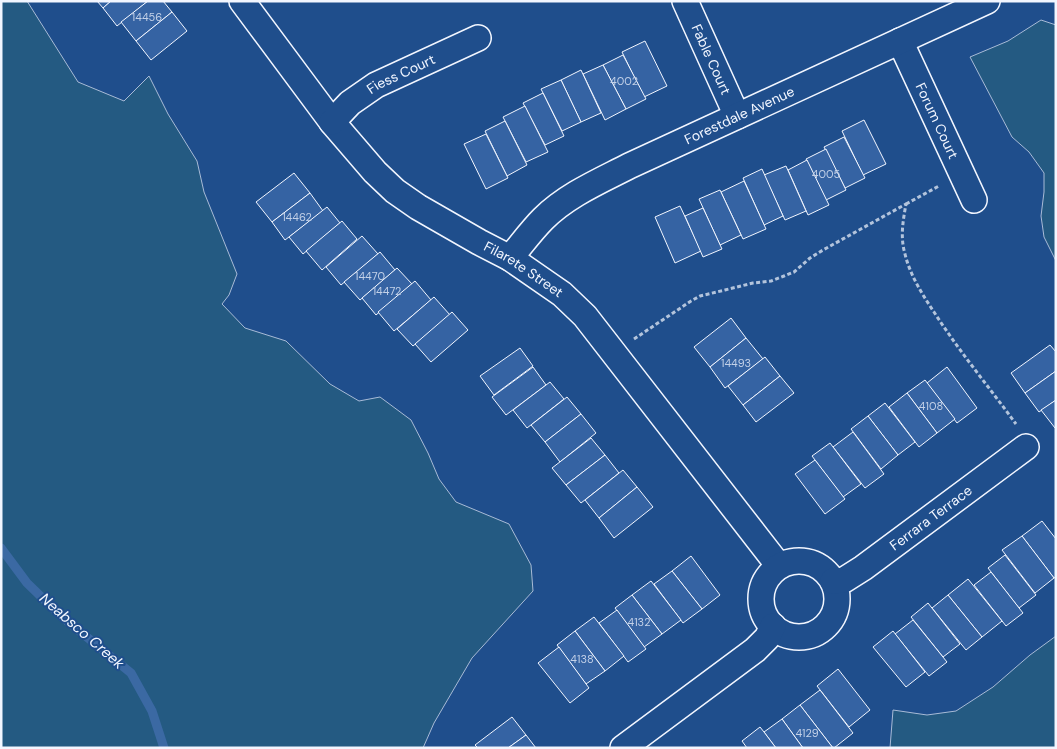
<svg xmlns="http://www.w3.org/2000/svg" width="1057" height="749" viewBox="0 0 1057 749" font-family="'DM Sans',sans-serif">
<rect width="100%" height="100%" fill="#1f4e8c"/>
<g fill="#245a82" stroke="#a8bbd7">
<path d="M1,1H27L78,82L124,101L149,76L168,114L197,161L204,192L237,274L229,295L222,304L245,328L286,341L330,384L359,401L380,397L411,420L428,453L439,479L456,502L509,524L531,565L533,591L472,658L434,723L423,748H1Z"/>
<path d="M1041,20L1056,25V261L1044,237L1041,216L1044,192V173L1029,152L1012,137L970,57L1008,41Z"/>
<path d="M1056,636V748H890L893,710L927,715L956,711L993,687L1030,655Z"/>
</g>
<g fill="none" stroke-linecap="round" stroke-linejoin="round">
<path stroke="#3b69a3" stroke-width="9" d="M1,548L27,583L61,616L131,673L152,711L164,748"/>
</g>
<g fill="#3563a3" stroke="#f2f6ff">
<path d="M97,1H111L103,8Z"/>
<path d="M111,1H148L117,26L103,8Z"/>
<path d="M148,1H163L172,12L136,41L121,22Z"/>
<path d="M172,12L187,31L151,60L136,41Z"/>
<path d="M645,41L667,86L644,97L622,52Z"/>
<path d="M623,55L646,99L626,109L603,65Z"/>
<path d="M603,65L626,109L605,120L583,74Z"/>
<path d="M581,70L601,113L581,122L561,80Z"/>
<path d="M561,80L581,122L562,131L541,89Z"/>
<path d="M543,93L564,136L545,145L523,103Z"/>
<path d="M525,106L548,152L526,162L503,117Z"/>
<path d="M864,120L886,164L863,175L842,131Z"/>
<path d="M505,121L527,165L507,176L485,131Z"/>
<path d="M486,134L508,178L486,189L464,144Z"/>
<path d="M844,137L865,178L845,188L824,147Z"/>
<path d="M826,149L846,190L826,200L806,159Z"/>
<path d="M807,160L829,205L808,215L788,170Z"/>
<path d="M786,166L806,211L785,220L764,175Z"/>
<path d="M762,169L783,216L764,225L743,178Z"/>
<path d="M294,173L310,193L272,222L256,202Z"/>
<path d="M744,181L766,229L743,239L721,192Z"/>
<path d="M720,190L741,235L720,245L699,199Z"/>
<path d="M310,193L323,211L285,240L272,222Z"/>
<path d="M680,206L701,251L675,263L655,217Z"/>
<path d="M327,207L340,223L303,254L289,237Z"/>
<path d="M703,208L722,249L703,257L685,216Z"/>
<path d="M342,221L357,239L322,270L306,251Z"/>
<path d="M362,236L378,254L341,285L326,267Z"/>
<path d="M380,252L395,270L360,300L344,282Z"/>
<path d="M397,268L412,284L376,315L362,298Z"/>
<path d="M415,281L431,300L394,331L378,312Z"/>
<path d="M434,297L450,315L413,346L397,329Z"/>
<path d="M452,312L468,330L431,362L415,344Z"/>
<path d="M731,318L746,338L710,367L694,347Z"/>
<path d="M746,338L763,359L725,388L710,367Z"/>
<path d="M1050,345L1056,352V371L1025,393L1011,373Z"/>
<path d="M520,348L533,366L494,395L480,376Z"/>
<path d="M765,357L780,376L743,405L728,386Z"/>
<path d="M533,367L546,385L506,415L492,397Z"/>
<path d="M947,367L977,408L957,423L927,383Z"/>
<path d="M1056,371V400L1039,412L1025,393Z"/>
<path d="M780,376L794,393L756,422L743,405Z"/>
<path d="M925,380L955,419L937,433L907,393Z"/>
<path d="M550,382L564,399L527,428L513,410Z"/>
<path d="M907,393L937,433L919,447L889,407Z"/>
<path d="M567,397L581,414L545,442L531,425Z"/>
<path d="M1056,400V427L1055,428L1041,410Z"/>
<path d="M885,403L915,442L898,455L868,416Z"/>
<path d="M581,414L596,433L560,462L545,442Z"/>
<path d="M868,416L898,455L881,469L851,429Z"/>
<path d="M853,432L884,474L865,488L833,447Z"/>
<path d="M591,438L605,455L566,485L552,468Z"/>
<path d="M830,443L861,484L843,497L812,456Z"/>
<path d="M605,455L619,473L581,503L566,485Z"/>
<path d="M815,460L845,499L825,514L795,474Z"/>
<path d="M623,470L637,487L599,518L585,500Z"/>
<path d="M637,487L653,507L614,538L599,518Z"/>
<path d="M1042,521L1056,539V577L1054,578L1022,536Z"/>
<path d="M1022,536L1054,578L1035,593L1002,550Z"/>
<path d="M1005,555L1036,595L1019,608L988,568Z"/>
<path d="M691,556L720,595L702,609L672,571Z"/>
<path d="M672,571L702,609L683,623L654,584Z"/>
<path d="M991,572L1023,613L1006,626L974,585Z"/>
<path d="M968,579L1002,621L982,637L948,595Z"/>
<path d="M651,581L681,620L662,634L632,595Z"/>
<path d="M632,595L662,634L644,647L615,608Z"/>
<path d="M948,595L982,637L966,650L932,608Z"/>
<path d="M928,603L960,644L943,657L911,617Z"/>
<path d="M617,610L646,649L628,662L599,623Z"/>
<path d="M594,617L624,656L605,671L575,631Z"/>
<path d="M913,620L947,662L929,676L895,634Z"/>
<path d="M575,631L605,671L586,684L557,645Z"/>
<path d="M893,631L925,672L906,687L873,647Z"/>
<path d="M559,647L589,688L570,703L538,663Z"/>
<path d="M838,669L870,710L849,727L817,686Z"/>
<path d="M820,690L853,733L834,748H833L800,705Z"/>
<path d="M800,705L833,748H803L782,719Z"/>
<path d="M512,717L526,735L508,748H478L475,745Z"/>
<path d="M782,719L803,748H776L764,732Z"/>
<path d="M760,727L764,732L776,748H747L742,741Z"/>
<path d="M526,735L536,748H508Z"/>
</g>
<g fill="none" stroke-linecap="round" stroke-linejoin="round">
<g stroke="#f2f6ff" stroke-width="28">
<g id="street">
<path id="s1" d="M242,1L332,122L375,172L395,191L418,207L479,242L510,258L562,294L585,316L779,566"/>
<path id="s2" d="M685,1L737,116"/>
<path id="s3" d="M900,41L974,200"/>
<path id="s4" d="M332,122L350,103L376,85L478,38"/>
<path id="s5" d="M510,258C521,245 531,231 543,219C567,195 600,181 629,166L987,1"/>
<circle cx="799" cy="599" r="38"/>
<path id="s6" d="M833,581L844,580L863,568L1026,447"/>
<path d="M623,748L755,650L767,638L773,626"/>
</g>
</g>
<g stroke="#b3c4dc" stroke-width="3" stroke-dasharray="4 2.5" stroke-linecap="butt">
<path d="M906,204L939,186"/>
<path d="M634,339L691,301L700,296L725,290L753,283L771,281L784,276L794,272L810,258L823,250L906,204C903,221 900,237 905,254C910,275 922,294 934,312C959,351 989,387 1016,424"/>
</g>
<use href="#street" stroke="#1f4e8c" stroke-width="25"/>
</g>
<g text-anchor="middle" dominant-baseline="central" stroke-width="4" stroke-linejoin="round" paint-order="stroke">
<g font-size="11" fill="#c3d1e8">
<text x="147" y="17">14456</text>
<text x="624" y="81">4002</text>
<text x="826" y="174">4005</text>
<text x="297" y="217">14462</text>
<text x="370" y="276">14470</text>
<text x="387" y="291">14472</text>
<text x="736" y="363">14493</text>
<text x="931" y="406">4108</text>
<text x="639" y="622">4132</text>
<text x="582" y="659">4138</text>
<text x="807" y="733">4129</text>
</g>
<g font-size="14" fill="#f2f6ff" stroke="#1f4e8c">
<text stroke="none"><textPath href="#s2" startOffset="64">Fable Court</textPath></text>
<text stroke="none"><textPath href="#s4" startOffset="85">Fiess Court</textPath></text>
<text stroke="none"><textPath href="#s5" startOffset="274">Forestdale Avenue</textPath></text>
<text stroke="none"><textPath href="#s3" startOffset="88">Forum Court</textPath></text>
<text stroke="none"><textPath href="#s1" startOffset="395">Filarete Street</textPath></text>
<text stroke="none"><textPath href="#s6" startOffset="118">Ferrara Terrace</textPath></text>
</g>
<g font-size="15" font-style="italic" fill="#f2f6ff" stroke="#1f4e8c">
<text transform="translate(82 631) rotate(41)">Neabsco Creek</text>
</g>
</g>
<rect width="1057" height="749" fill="none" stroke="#f2f6ff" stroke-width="5"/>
</svg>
